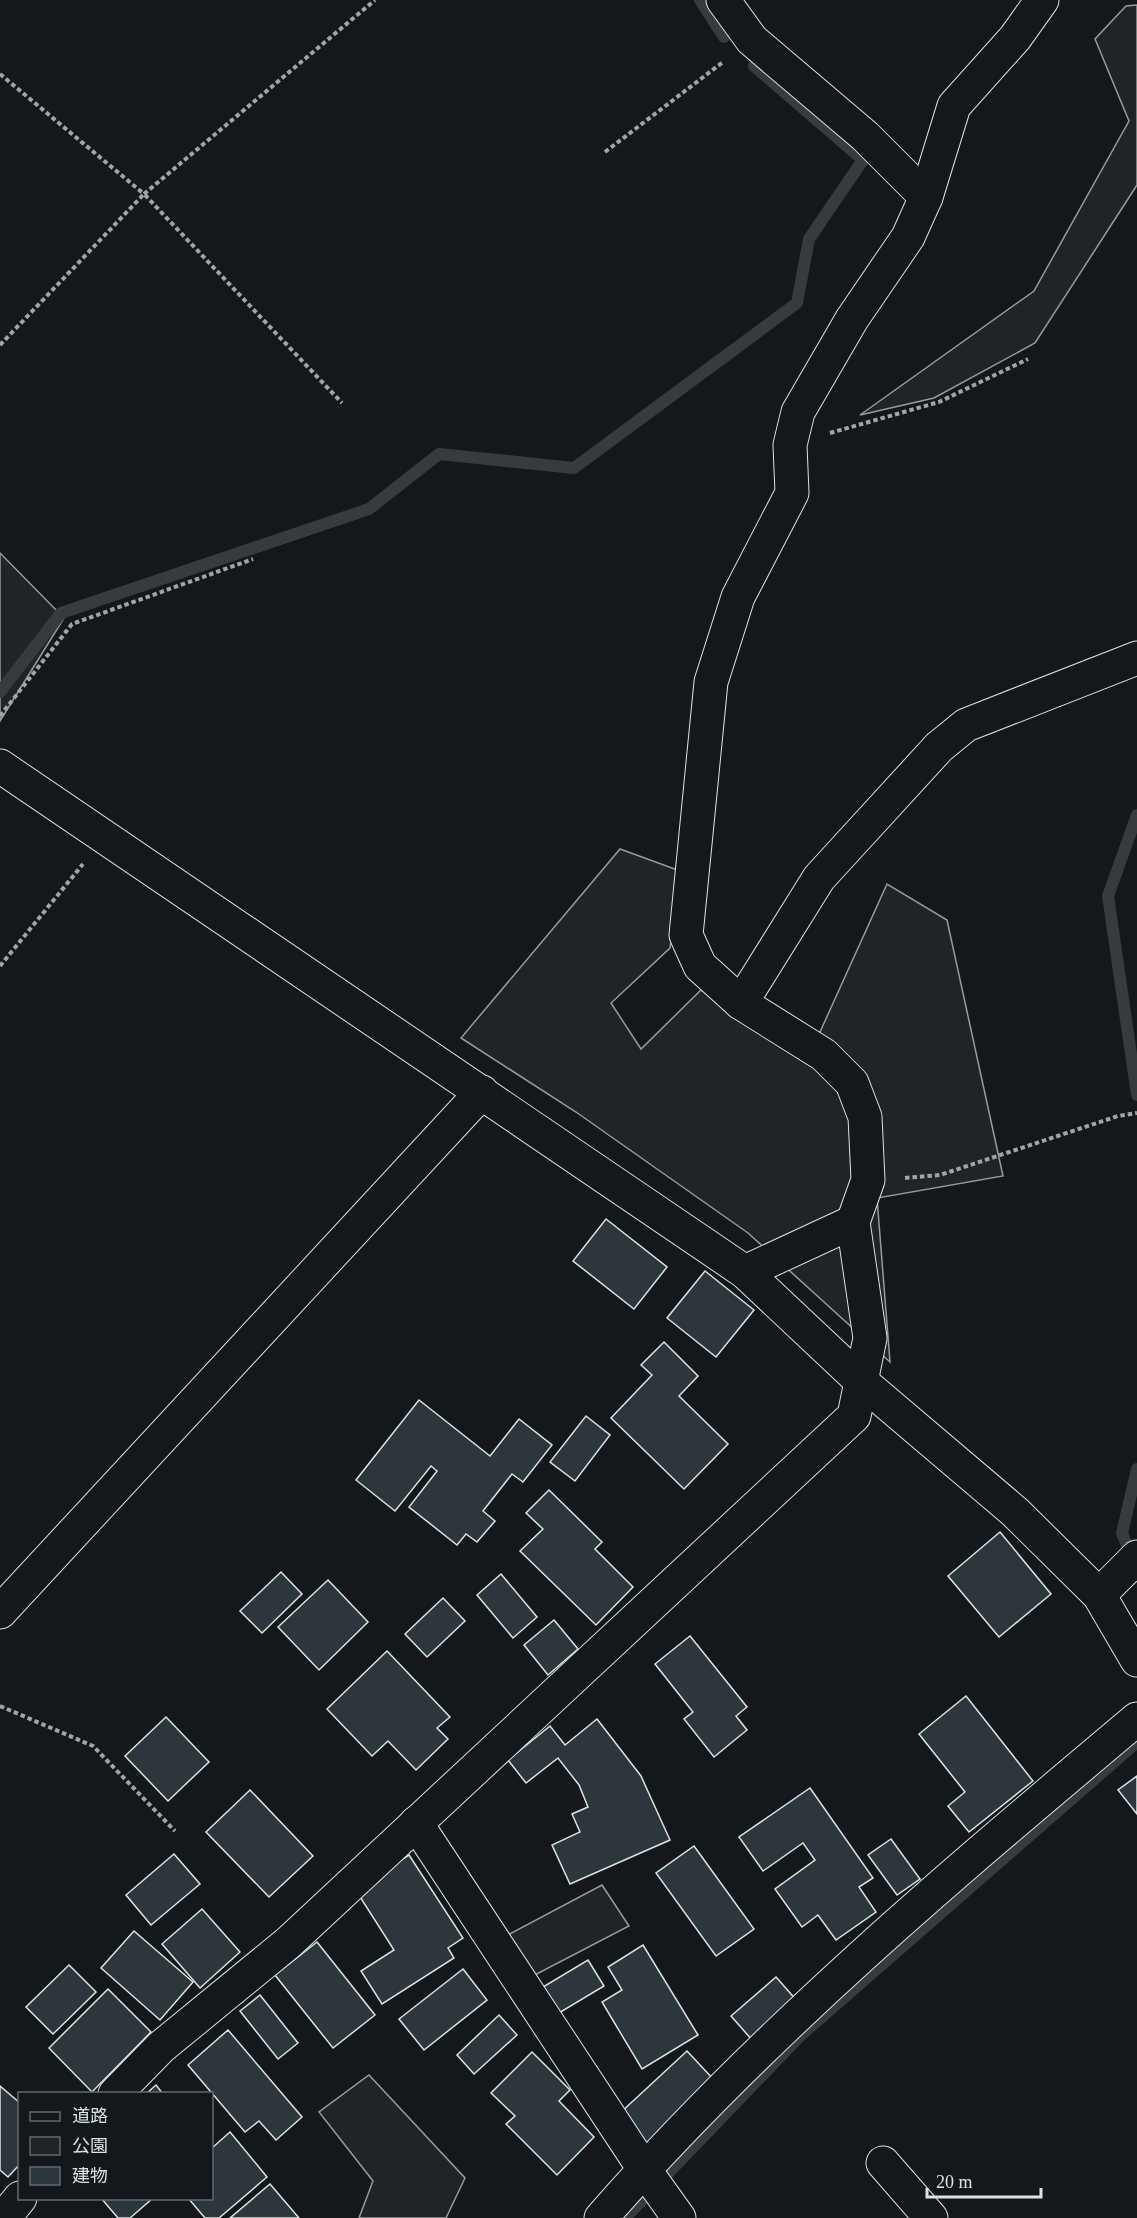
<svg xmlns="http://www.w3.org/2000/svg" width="1137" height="2218" viewBox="0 0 1137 2218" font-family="'Times New Roman','Noto Sans JP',serif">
<rect width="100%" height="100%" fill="#14181c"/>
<g fill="#202428" stroke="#939e99" stroke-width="1.5">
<path d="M1137,5V185L1035,343L934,398L860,415L1034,291L1129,121L1095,39L1126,6Z"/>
<path d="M0,553L64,618L0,721Z"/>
<path d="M620,849L683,872L670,948L611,1003L641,1049L701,990L749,1026L820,1032L887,884L947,920L1003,1176L877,1198L890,1362L748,1233L576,1112L461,1038Z"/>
<path d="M602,1885L629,1926L529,1978L502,1938Z"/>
<path d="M369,2075L465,2178L446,2218H359L373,2181L319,2112Z"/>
</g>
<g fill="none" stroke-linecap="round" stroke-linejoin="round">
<g stroke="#363b3e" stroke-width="12">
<path d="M700,0L724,37"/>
<path d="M0,692L61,613L369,509L439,454L574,468L797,303L809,239L863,160L754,66"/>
<path d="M1137,815L1108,896L1137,1095"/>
<path d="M1133,1560L1122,1533L1137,1469"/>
<path d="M625,2218L800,2036L1137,1742"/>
</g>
</g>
<g fill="#2c363c" stroke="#d8e6dc" stroke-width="1.5">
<path d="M606,1219L667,1267L634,1309L573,1261Z"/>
<path d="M705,1271L754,1310L716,1357L667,1318Z"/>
<path d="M664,1342L698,1376L679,1396L728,1444L684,1489L611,1418L652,1375L641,1365Z"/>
<path d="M419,1400L490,1456L519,1419L552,1445L523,1482L512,1474L483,1511L495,1521L477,1542L466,1534L457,1545L409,1507L437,1471L431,1466L395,1511L356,1480Z"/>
<path d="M586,1416L610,1435L575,1481L550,1462Z"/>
<path d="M549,1490L602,1542L595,1549L633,1587L596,1625L520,1551L543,1529L526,1513Z"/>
<path d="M1000,1532L1051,1594L999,1637L948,1576Z"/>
<path d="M281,1572L302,1594L262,1633L240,1611Z"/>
<path d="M501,1574L537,1617L513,1638L477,1595Z"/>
<path d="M328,1580L368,1622L319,1670L278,1627Z"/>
<path d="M443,1598L465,1621L427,1657L405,1634Z"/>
<path d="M554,1620L578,1649L548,1675L524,1645Z"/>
<path d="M690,1636L747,1707L736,1716L747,1730L714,1757L684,1719L693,1712L655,1664Z"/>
<path d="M387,1651L450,1717L437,1728L448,1739L416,1770L388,1741L372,1756L327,1709Z"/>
<path d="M966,1696L1033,1781L969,1832L948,1806L965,1792L919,1734Z"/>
<path d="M166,1717L209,1762L168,1801L125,1756Z"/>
<path d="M597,1719L641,1776L670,1840L570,1884L552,1845L580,1832L572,1814L588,1807L579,1785L558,1758L526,1783L508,1760L550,1726L565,1745Z"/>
<path d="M1137,1776V1814L1118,1790Z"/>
<path d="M810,1788L873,1878L859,1887L876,1912L836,1940L818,1915L802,1927L775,1889L815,1860L803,1843L763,1871L739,1837Z"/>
<path d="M250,1790L313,1856L269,1897L206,1832Z"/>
<path d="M891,1839L920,1879L897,1895L868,1855Z"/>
<path d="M694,1846L754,1929L716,1956L656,1873Z"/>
<path d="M174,1854L200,1884L151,1925L126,1895Z"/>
<path d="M409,1855L463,1938L448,1948L454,1958L382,2004L361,1971L394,1950L355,1889Z"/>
<path d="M202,1909L240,1952L200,1988L162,1944Z"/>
<path d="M134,1931L193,1982L160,2020L101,1968Z"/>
<path d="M317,1942L375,2015L333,2048L275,1975Z"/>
<path d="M643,1945L698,2035L642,2069L602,2002L622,1990L608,1967Z"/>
<path d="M588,1960L604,1986L554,2016L538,1990Z"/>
<path d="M69,1965L96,1992L53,2034L26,2007Z"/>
<path d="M463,1969L487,2000L424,2050L399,2019Z"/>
<path d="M776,1977L798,2002L753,2041L731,2016Z"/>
<path d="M108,1989L151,2032L92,2092L49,2048Z"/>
<path d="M260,1995L298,2043L278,2059L240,2011Z"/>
<path d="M499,2015L517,2035L474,2074L457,2055Z"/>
<path d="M228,2030L302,2117L276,2140L259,2121L245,2132L188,2065Z"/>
<path d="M687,2051L715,2081L647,2144L619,2114Z"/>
<path d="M532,2052L570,2090L559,2101L594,2137L557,2175L506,2124L515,2116L491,2093Z"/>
<path d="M156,2085L163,2094H146Z"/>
<path d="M0,2086L20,2103V2164L8,2177L0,2170Z"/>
<path d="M230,2132L267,2177L219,2218H205L188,2198H212V2148Z"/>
<path d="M270,2184L299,2218H230Z"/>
<path d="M101,2198H153L130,2218H118Z"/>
</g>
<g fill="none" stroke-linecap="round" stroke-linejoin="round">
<g stroke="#d8e6dc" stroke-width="35">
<g id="minor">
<path d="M723,0L752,40L865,136L926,197"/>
<path d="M0,766L745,1272L862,1382L1015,1512L1099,1595L1137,1660"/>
<path d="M741,1003L819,878L939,747L966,725L1137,658"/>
<path d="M745,1272L853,1222"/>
<path d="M1099,1595L1137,1557"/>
<path d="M0,1612L482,1092"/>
<path d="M416,1823L644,2169L679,2218"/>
<path d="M115,2094L161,2047L288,1943L854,1416L870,1338L853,1222L868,1180L865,1117L852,1083L824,1055L741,1003L700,966L686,935L711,682L738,597L792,493L790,445L798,412L852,319L908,237L926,197L954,106L1015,38L1042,0"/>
<path d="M883,2163L931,2218"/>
<path d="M4,2218L20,2198"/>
<path d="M601,2218C762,2034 950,1876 1137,1719"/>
</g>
</g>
<g stroke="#9da8a2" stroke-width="4" stroke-dasharray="4.5 3" stroke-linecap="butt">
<path d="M0,74L144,194L375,0"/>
<path d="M605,152L723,62"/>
<path d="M0,345L144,194L342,403"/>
<path d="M830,433L939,402L1028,359"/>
<path d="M0,716L72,624L253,559"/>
<path d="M0,966L83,864"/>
<path d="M905,1178L940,1175L1118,1116L1137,1113"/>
<path d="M0,1706L93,1746L175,1831"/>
</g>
<use href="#minor" stroke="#14181c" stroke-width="33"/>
</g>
<rect x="18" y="2092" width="195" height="108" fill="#14181c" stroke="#626a69" stroke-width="1.5"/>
<rect x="30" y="2112" width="30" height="9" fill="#14181c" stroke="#626a69" stroke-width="1.5"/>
<text x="72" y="2122" font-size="18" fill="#d8e6dc">道路</text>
<rect x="30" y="2137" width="30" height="18" fill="#202428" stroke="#626a69" stroke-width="1.5"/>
<text x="72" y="2152" font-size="18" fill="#d8e6dc">公園</text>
<rect x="30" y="2167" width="30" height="18" fill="#2c363c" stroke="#626a69" stroke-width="1.5"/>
<text x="72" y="2182" font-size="18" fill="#d8e6dc">建物</text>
<path d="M927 2188v9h114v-9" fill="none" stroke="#d8e6dc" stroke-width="3"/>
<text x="936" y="2188" font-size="18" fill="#d8e6dc" stroke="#14181c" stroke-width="4.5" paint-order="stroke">20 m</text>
</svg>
